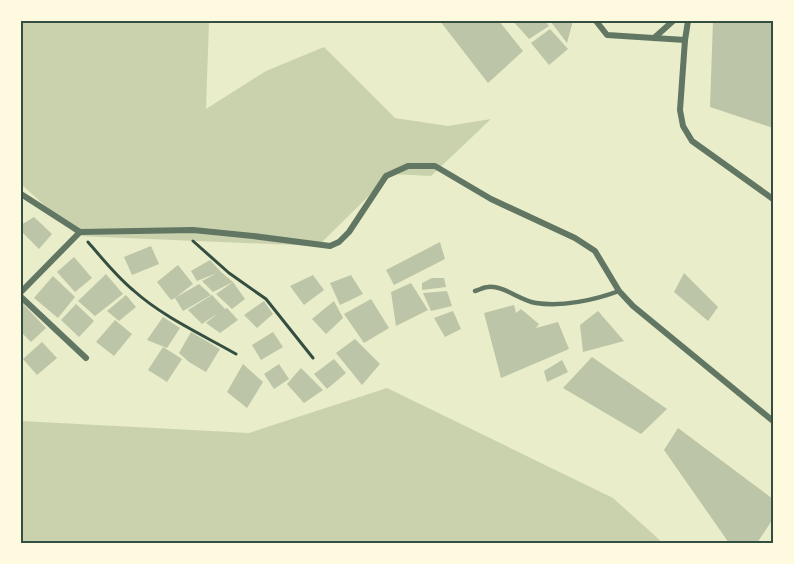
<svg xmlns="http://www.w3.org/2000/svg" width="794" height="564" viewBox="0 0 794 564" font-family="Quicksand,sans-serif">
<rect width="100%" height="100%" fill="#e9edc9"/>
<g fill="#cad2ad">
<path d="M21,21H209L206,109L266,71L324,47L395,118L448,126L491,119L431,176L391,174L318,246L78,236L21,184Z"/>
<path d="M387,388L613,498L663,543H21V421L249,433Z"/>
</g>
<g fill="#bcc5a7">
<path d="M440,21H499L523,51L488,83Z"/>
<path d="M513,21H545L549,26L529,39Z"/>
<path d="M553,21H573L567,43L551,22Z"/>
<path d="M713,21H773V128L710,107Z"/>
<path d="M550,29L568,49L549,65L531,43Z"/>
<path d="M34,217L52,234L39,249L21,231V225Z"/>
<path d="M440,242L445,259L394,285L386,270Z"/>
<path d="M151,246L159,264L132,275L124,257Z"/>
<path d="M74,257L92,278L75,292L57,272Z"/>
<path d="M210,260L221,272L233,282L213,292L202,281L217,273L197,281L191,271Z"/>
<path d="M178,265L193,284L175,298L199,284L211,295L183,311L175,298L171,300L157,282Z"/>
<path d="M684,273L718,307L708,321L674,292Z"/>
<path d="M106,274L123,294L95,316L78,301Z"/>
<path d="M313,275L324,290L304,305L290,286Z"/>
<path d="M351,275L363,294L340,305L330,283Z"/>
<path d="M53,276L75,297L58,318L34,298Z"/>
<path d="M432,278H444L446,287L422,290V283Z"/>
<path d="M233,282L245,299L232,309L216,294Z"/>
<path d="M411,283L428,310L396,326L391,292Z"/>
<path d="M447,291L452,306L431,311L423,293Z"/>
<path d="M126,295L136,307L119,321L107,311Z"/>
<path d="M212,295L225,309L227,308L238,320L220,333L206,323L218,313L202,324L188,310Z"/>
<path d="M371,299L389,328L364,343L344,314Z"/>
<path d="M264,301L273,314L257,328L244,315Z"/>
<path d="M334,301L343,318L326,334L312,319Z"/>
<path d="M22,303L46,328L31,342L21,332V304Z"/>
<path d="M76,304L94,321L79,337L61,320Z"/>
<path d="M514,305L516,313L521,309L539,324L536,328L558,322L569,349L501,378L484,313Z"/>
<path d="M453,311L461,329L445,337L434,318Z"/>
<path d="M598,311L624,341L583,352L580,325Z"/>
<path d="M163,317L180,328L167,348L147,340Z"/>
<path d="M115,320L132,334L114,356L96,342Z"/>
<path d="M191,332L220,349L206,372L189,362L179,353Z"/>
<path d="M273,332L283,347L261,360L252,345Z"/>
<path d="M355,339L380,364L362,385L336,353Z"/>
<path d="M42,342L57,358L37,375L23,359Z"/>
<path d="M163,347L182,359L167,382L148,370Z"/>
<path d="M592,357L667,409L641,434L563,388Z"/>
<path d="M334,359L346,373L327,389L314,374Z"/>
<path d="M562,360L568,372L547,382L544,371Z"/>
<path d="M243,364L263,382L247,408L227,392Z"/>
<path d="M279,364L289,379L274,389L264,374Z"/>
<path d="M301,368L323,390L304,403L287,384Z"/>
<path d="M678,428L773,499V519L757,543H729L664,450Z"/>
</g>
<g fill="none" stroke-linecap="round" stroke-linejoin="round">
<g stroke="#344e41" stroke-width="3">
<path d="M193,241L229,273L266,299L313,358"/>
<path d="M88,242C102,258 116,276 133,290C163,317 201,334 236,354"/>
</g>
<path stroke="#617663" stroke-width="4.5" d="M475,291C479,290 484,287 488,287C503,285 521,301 536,303C562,307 595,300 619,291"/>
<g stroke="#617663" stroke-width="6">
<path d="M596,21L607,35L685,40"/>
<path d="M688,21L685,40L680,110L683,126L692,141L773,199"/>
<path d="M654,38L673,21"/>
<path d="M21,194L80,232"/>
<path d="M80,232L193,230L253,236L330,246L339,242L349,232L386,176L408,166H435L491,199L575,238L595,251L619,291L633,306L773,421"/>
<path d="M21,292L80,232"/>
<path d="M21,297L86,358"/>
</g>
</g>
<rect width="794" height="564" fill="none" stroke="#fefae0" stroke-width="45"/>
<rect x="22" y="22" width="750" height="520" fill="none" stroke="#344e41" stroke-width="2"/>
</svg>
